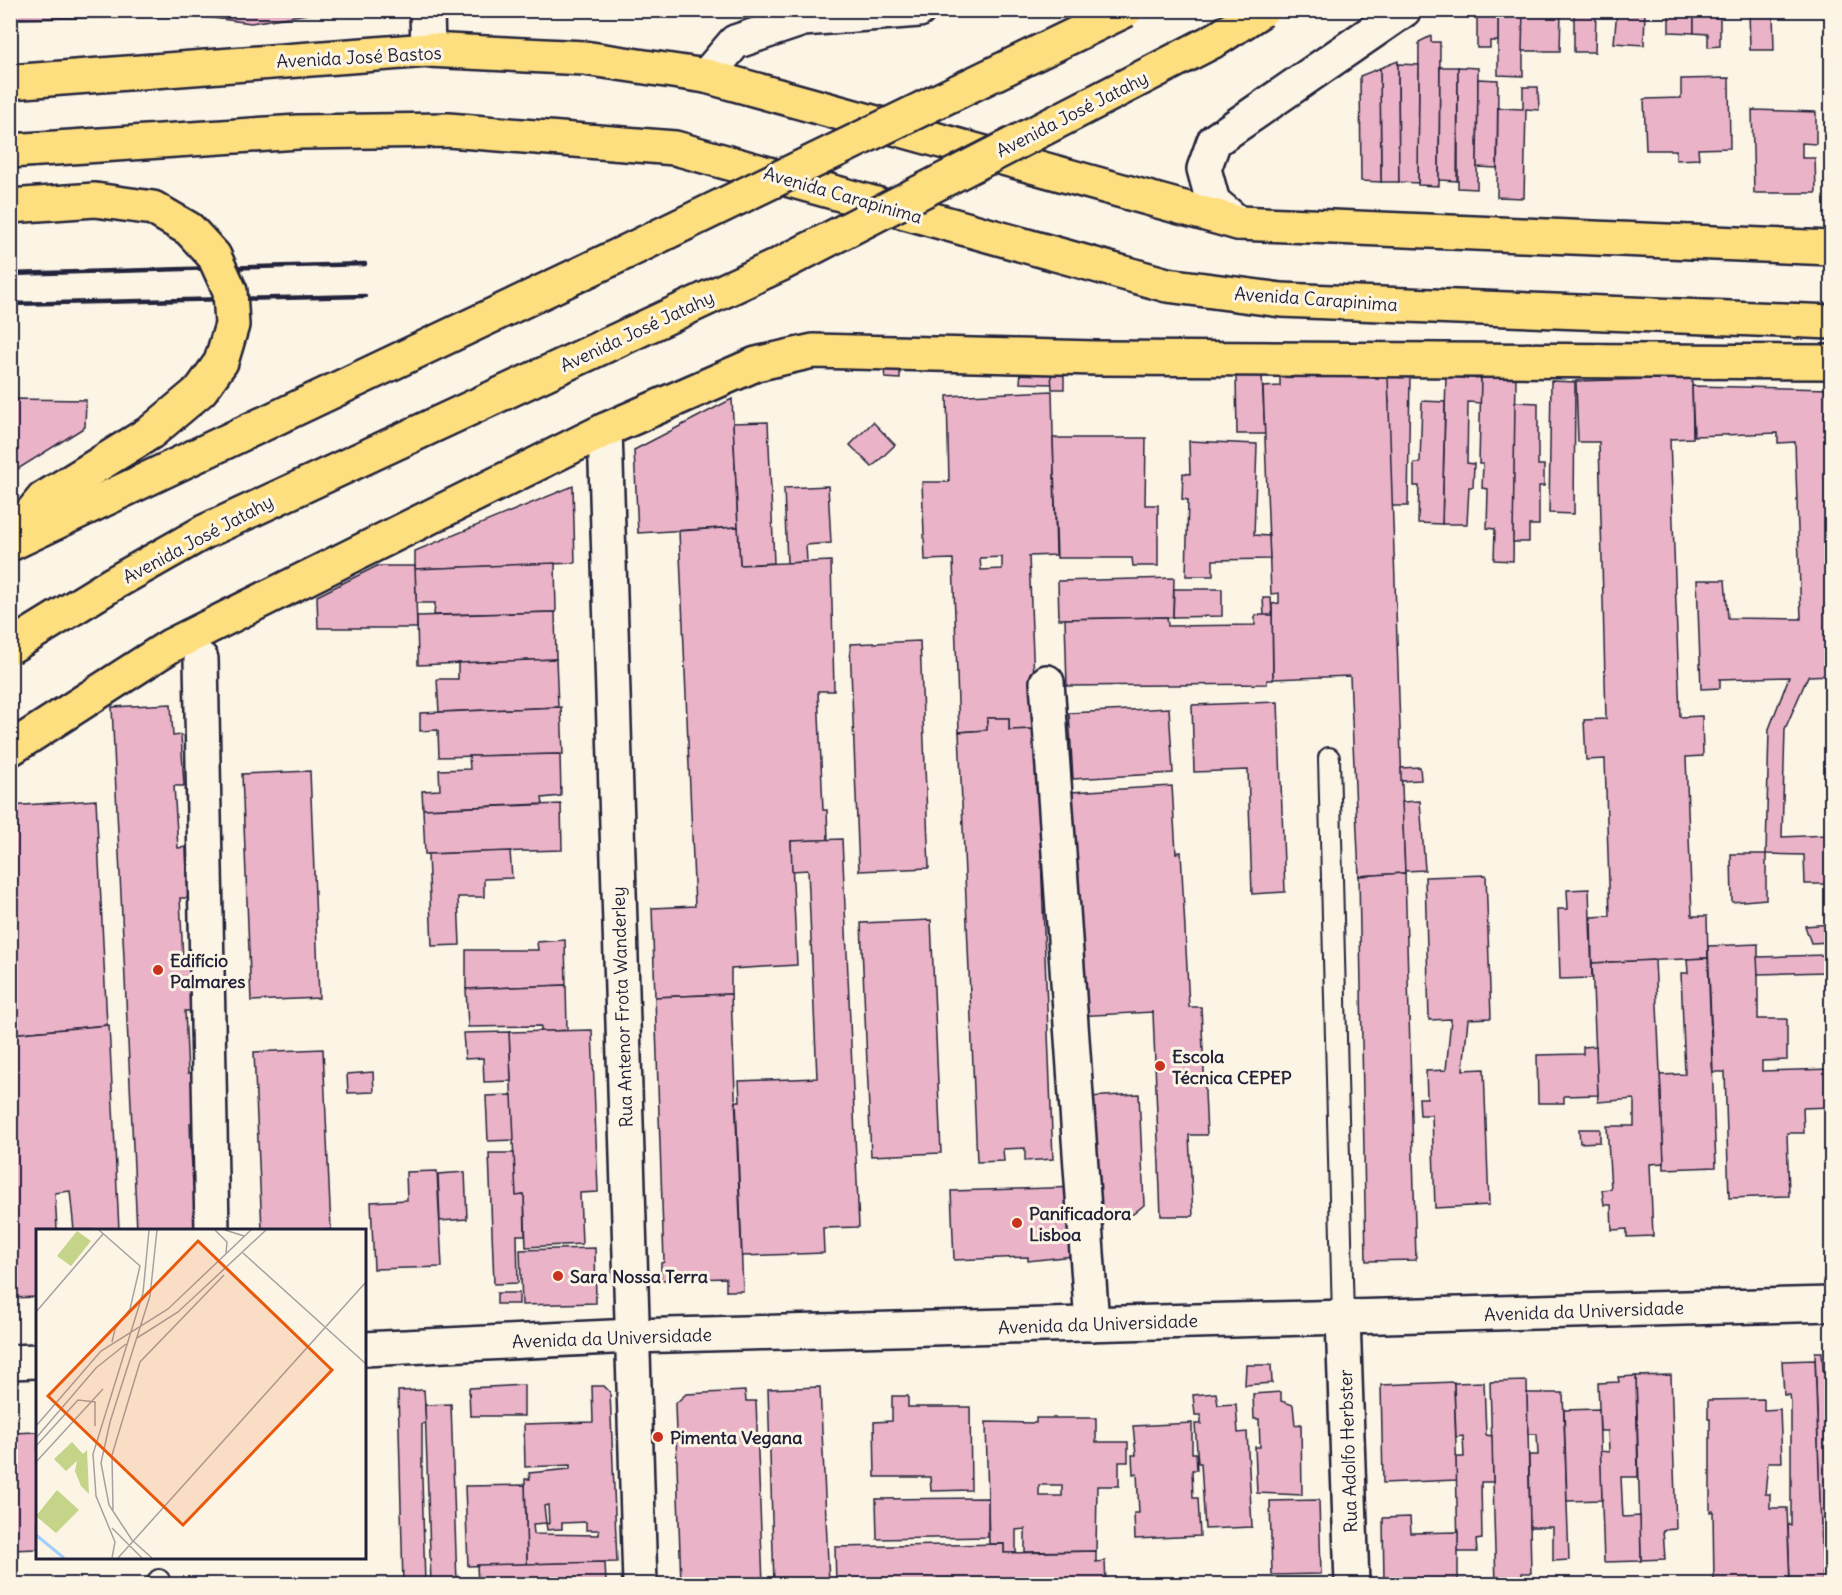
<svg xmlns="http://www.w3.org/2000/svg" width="1842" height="1595" viewBox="0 0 1842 1595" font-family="Delius,sans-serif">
<rect width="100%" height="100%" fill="#fcf5e5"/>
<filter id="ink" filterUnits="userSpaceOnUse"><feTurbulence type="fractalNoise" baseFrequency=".0167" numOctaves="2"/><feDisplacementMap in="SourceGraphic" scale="12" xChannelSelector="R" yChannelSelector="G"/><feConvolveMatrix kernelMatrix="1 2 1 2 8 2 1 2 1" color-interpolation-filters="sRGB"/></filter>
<g filter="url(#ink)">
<g fill="#ebb3c7" stroke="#22223b" stroke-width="1.5" fill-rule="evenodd">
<path d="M14,10H206V16L14,19Z"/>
<path d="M206,10H332L251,23L206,17Z"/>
<path d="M1498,10H1523V76L1498,75Z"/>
<path d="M1498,10V41H1490V48H1477V10Z"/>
<path d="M1523,10H1561L1560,51H1522Z"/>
<path d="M1565,10H1596L1595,52H1574V15H1565Z"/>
<path d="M1617,10H1645L1644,45L1614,43Z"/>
<path d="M1669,10H1694V33L1669,32Z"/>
<path d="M1694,10H1720V46L1708,47V34L1694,33Z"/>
<path d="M1749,11L1773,12L1774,50H1750Z"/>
<path d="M1431,36V42H1440L1439,186L1418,185L1419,42Z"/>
<path d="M1398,61L1399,182H1381L1380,68Z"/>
<path d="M1398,64L1419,65L1418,183L1399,182Z"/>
<path d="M1440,67H1458L1457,181L1439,180Z"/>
<path d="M1458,67L1478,68L1477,189L1458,188Z"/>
<path d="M1380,68L1381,182L1361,181L1360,76Z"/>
<path d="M1729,78L1730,148L1698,149L1699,159L1676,160V150H1646L1644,99L1681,98V79Z"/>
<path d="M1478,79L1498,80L1497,168L1477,167Z"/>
<path d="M1523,87H1538L1539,110L1526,109L1524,198L1497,197L1498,108L1523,109Z"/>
<path d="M1752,110L1816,112V144L1802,143V158H1815L1816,193H1754Z"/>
<path d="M884,369H900V379L885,378Z"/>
<path d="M1021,371L1051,372L1052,384L1020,383Z"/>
<path d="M1051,372L1064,373V389H1052Z"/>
<path d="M1386,374H1410L1408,506H1390L1387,403H1389Z"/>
<path d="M1236,375L1262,376L1265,434H1237Z"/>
<path d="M1280,376L1388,378L1405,873L1359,876L1350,676L1273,679L1272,604L1279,603V593L1271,594L1263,387L1280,386Z"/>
<path d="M1446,376L1481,377V403L1468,402L1467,463L1474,464L1473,487H1469L1467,524H1442Z"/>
<path d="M1481,377H1516L1513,561L1494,560L1495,529L1487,528L1488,489L1482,488L1483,464H1479Z"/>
<path d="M1692,378L1693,438L1670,439L1680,717L1702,716L1703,756L1686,757L1692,916H1707L1708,958L1592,963L1591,917L1610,916L1605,759L1586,760L1584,720L1606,719L1599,442H1578L1576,381Z"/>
<path d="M1551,381L1575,382L1574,514L1549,513Z"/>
<path d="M1692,386L1832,389V675L1808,676L1785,729L1782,837L1827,835L1828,884H1805L1804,855L1766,854L1769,729L1789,677L1720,679V688L1701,689L1697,580H1725L1728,618L1801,619L1795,442L1778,443V433L1694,436Z"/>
<path d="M1052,391L1056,555L1029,556L1036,729L1009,730V718H987V730L959,732L953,559L925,560L922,482H949L947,396ZM1002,557V569L981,570L980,558Z"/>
<path d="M10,399L86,400L85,427L10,474Z"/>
<path d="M732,399L738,527L638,533L634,450Z"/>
<path d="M1422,401L1445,402L1442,524L1418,523L1419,486H1414V463H1420Z"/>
<path d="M1515,402L1538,403V465H1544V486H1539V525H1529V542H1513Z"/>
<path d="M768,422L774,563L740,565L733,423Z"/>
<path d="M873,422L895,445L872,467L850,445Z"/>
<path d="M1053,438H1146L1145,505H1158V566H1133L1132,558H1057Z"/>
<path d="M1189,441L1257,444L1254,535L1269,536L1270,559L1213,560V576H1186L1188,500L1182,499L1183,473L1190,474Z"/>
<path d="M573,486L575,563L415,569V551Z"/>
<path d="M828,486L831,543L806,545L807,562L787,563L784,488Z"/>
<path d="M738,527L740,565L831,561L834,691H818L823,810H827L828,840L791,841L797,965L731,969V994L655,997L652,908L695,906L679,531Z"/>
<path d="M555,563L556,612L434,615L435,603H416L415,569Z"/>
<path d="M377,566H415L417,628H318L317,596Z"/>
<path d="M1174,578L1173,617L1059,619L1058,581Z"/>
<path d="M1174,589H1222V616L1173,617Z"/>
<path d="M1263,598H1271L1272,615L1264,616Z"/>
<path d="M555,612L556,659L418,665L417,616Z"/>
<path d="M1255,615H1272L1273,680H1267V684L1067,686L1065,619L1167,617L1168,626L1255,625Z"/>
<path d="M920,641L929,868L859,871L850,644Z"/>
<path d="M556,659L558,707L439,712L437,679H458V663Z"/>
<path d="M1278,702L1285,892L1252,894L1248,770L1194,772L1192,705Z"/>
<path d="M171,704L173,736L181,735L184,786H174L178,848L186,847L188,898H180L183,961L191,960L194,1011H185L188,1073H197L199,1123H190L191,1149L193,1186H202L203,1230H137L112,707Z"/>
<path d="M561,707L563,754L439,757L438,730L420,731V713Z"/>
<path d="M1169,708L1173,773L1073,779L1069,713Z"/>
<path d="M987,718H1009V730L1036,729L1053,1159L1025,1161V1148L1003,1149L1004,1161L977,1162L959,732L987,730Z"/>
<path d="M560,754L561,796L542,798L543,804L423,809L422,791L440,790L439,770L470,769L469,756Z"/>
<path d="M1420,767L1421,780L1401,781V768Z"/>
<path d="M310,771L319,998L251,1001L242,774Z"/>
<path d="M1828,782H1832V858H1830Z"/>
<path d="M1172,786L1176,853L1181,852L1189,1007H1201L1207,1135H1189L1193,1216H1161L1153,1012L1075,1016L1071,792Z"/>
<path d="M96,800L107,1025L10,1034V806Z"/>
<path d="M1420,801L1425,870L1405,871L1402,802Z"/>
<path d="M561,804L562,850L425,854L423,809Z"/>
<path d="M842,839L859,1227L823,1228L824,1253L742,1256L736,1101H740L739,1081L817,1078L808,870L792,871L791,841Z"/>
<path d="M510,851L512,878L484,879V897H458L460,945L432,946L428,854Z"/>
<path d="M1731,854H1766V899L1732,902Z"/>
<path d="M1405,873L1416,1260L1366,1261L1359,876Z"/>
<path d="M1486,875L1491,1018L1468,1019L1463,1070L1484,1069L1489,1205L1435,1208L1432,1115H1420L1419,1098H1427L1426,1071L1446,1070L1451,1019L1429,1020L1425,877Z"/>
<path d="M1589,889L1592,978L1560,979L1558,909H1568L1567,890Z"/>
<path d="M931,920L941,1153L871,1156L861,923Z"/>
<path d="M1831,924L1832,942L1811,943L1805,926Z"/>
<path d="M565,940L566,985L466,989V950H538L537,942Z"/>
<path d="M1826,942H1832V1059H1829Z"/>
<path d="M1758,944V1019H1787V1060L1762,1061V1071L1832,1069V1109L1831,1107L1803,1108L1804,1133H1787L1789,1196L1729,1198L1725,1072H1713L1708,946Z"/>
<path d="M1826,955V972L1758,974L1757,957Z"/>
<path d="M1708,958L1716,1167L1664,1169L1660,1075L1685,1074L1681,973H1688L1687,959Z"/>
<path d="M1655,960L1664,1163L1650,1164L1653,1236L1627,1237V1229L1612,1230L1611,1205H1604L1602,1190L1611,1189L1607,1126H1634V1099L1598,1102L1592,963Z"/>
<path d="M566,985L567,1030L541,1032V1026L468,1027L466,989Z"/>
<path d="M731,994L743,1291H726V1278L661,1280V1263L664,1262L655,997Z"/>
<path d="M109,1025L119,1230H74L70,1191L55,1193L57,1230H38V1297L10,1298V1034Z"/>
<path d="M592,1030L598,1192L580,1193L582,1244L526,1247L524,1195L516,1196L515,1191L509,1032Z"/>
<path d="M509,1032L511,1081L484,1082L483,1058L465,1059L463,1033Z"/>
<path d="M1596,1046L1598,1095L1564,1096V1103H1538L1537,1055L1583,1054V1047Z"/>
<path d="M323,1049L331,1230H262L254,1052Z"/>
<path d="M373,1072L374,1092L348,1093L347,1074Z"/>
<path d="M1139,1094L1144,1205L1133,1214L1114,1216V1220H1091L1088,1097Z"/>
<path d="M512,1095L514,1140L488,1141L486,1096Z"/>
<path d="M1579,1129H1600V1142L1580,1143Z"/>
<path d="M489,1153H514L516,1196L524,1195L525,1235H517L518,1283L494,1284Z"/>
<path d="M437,1171L442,1267L374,1269L371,1202L407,1200L406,1172Z"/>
<path d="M465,1172L467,1219L440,1221L438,1174Z"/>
<path d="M1081,1187L1082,1255L1028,1261V1257L954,1260L951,1191Z"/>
<path d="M595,1248L596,1303L522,1305L520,1250Z"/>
<rect x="497" y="1293" width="22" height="11"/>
<path d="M1815,1352H1822L1823,1370H1832V1566H1822Z"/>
<path d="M1815,1360L1823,1584H1790L1788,1525H1791V1402L1790,1395H1784L1782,1361Z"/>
<path d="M1246,1365H1271L1272,1383L1245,1385Z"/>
<path d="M1671,1375L1676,1529L1663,1530L1665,1559L1641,1560L1636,1376Z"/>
<path d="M1636,1376L1638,1477H1621L1623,1517L1640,1516L1641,1561L1604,1562L1600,1451L1609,1452L1608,1431H1600L1598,1383L1619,1382L1618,1377Z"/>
<path d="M1527,1381L1531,1573H1522V1584H1496L1490,1382Z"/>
<path d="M1454,1382L1457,1480L1383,1483L1381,1385Z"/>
<path d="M1484,1382L1486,1435L1492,1436L1493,1482H1481L1482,1539L1476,1540L1477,1552H1458L1456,1457H1464L1463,1436L1456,1437L1454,1383Z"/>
<path d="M524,1385V1416H470L469,1388Z"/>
<path d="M592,1386H604L610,1392L617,1562L527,1564L525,1479H530L529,1473L570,1469V1465L525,1467L524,1424L593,1422ZM548,1505L549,1524L546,1523L544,1506ZM586,1522V1530H599V1535L534,1534L533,1524L546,1523L547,1530L559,1529H562V1523Z"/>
<path d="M820,1387L829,1584H774L768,1389Z"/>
<path d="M424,1390L426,1423L422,1424V1479L425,1584H403L398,1391Z"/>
<path d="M745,1391L746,1401H756L763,1584H681L675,1404L686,1394Z"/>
<path d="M1281,1392V1401L1293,1405L1295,1425L1301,1424L1302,1495L1257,1493L1255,1447H1260L1259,1419H1254L1253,1394Z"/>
<path d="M1216,1393L1218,1405L1236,1404L1238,1433L1247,1432L1252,1527L1205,1529L1201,1463H1198L1195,1424H1201V1415H1195L1193,1395Z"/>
<path d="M1527,1393H1563L1569,1560L1553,1561V1527H1530L1529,1455H1538L1537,1434H1528Z"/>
<path d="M892,1396H908V1407H970L971,1490L931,1491L930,1477H875L874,1422L892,1421Z"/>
<path d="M1764,1399V1410L1780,1409L1782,1462H1768L1765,1494H1770V1508H1787L1790,1584H1714L1713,1511L1710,1512V1419H1708V1400Z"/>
<path d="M451,1404L457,1584H431L425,1405Z"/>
<path d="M1599,1409L1602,1500L1567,1501L1564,1410Z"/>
<path d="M1036,1418H1096V1442H1128V1462H1119V1486H1097L1096,1551L1025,1552V1529L1016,1530V1553H1004V1544H989L986,1422L1036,1423ZM1039,1485H1062V1496H1039Z"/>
<path d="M1192,1423V1453H1196L1197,1470H1192L1193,1498H1198L1200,1536L1135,1539L1134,1513H1139L1137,1473L1133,1474L1132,1455H1136L1133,1426Z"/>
<path d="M38,1432V1549L10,1550V1433Z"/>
<path d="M525,1485L527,1564L468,1566L465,1486Z"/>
<path d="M988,1498V1537L877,1539L876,1499Z"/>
<path d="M1319,1500L1321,1574L1272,1575L1270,1501Z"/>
<path d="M1410,1517L1411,1533L1458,1532V1580L1384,1582L1383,1518Z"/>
<path d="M1004,1544V1553L1096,1551V1562L1105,1561L1106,1584H836L835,1547Z"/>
<path d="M605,1562L606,1584H478L477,1565Z"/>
<path d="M403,1579V1584H375V1580Z"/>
<path d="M1313,1579V1584H1218V1581Z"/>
<path d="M1496,1579V1584H1384V1582Z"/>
</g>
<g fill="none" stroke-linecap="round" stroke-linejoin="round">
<g stroke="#22223b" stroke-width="24">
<g id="lane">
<path d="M1329,758L1343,1318"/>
<path d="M159,1580L160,1584"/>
</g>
</g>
<g stroke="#22223b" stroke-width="38">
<g id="street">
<path d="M427,10L428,50"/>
<path d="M1238,223L1213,202L1204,169L1214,141L1404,10"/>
<path d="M605,430L640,1584"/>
<path d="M201,659L212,1230"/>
<path d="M1047,682L1092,1324"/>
<path d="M1343,1318L1352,1584"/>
</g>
</g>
<g stroke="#22223b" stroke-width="38">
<g id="secondary">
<path d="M706,76L735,42L803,19L919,10"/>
<path d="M364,1349L632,1336L1832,1304"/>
<path d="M10,1362L38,1361"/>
</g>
</g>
<g stroke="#22223b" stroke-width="38">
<g id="primary">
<path d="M10,82L428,50L584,58L706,76L1238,223L1832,248"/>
<path d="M10,151L298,132L448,130L675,148L1167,285L1281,300L1832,322"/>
<path d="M10,749L170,646L605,430L756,364L813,351L1096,358L1832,362"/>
</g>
</g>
<use href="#lane" stroke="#fcf5e5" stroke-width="20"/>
<use href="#street" stroke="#fcf5e5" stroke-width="33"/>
<use href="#secondary" stroke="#fcf5e5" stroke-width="33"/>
<use href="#primary" stroke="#fedf80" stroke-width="33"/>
<g stroke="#22223b" stroke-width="4.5">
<path d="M10,274L365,264"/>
<path d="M10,304L365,296"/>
</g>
<g stroke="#22223b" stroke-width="38" stroke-linecap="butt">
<g id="primary-bridge">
<path d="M10,206L95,200L153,208L189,229L214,256L230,291L232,325L221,362L201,390L151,432L43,499L10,539"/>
<path d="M10,544L624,253L1126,10"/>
<path d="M10,647L114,583L204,532L779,265L1217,39L1262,10"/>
</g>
</g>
<use href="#primary-bridge" stroke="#fedf80" stroke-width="33"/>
</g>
</g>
<g fill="#c8321e" stroke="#fcf5e5" stroke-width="2">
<circle cx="158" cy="970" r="6"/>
<circle cx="1160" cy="1066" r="6"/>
<circle cx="1017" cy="1223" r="6"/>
<circle cx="558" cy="1276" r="6"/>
<circle cx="658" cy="1437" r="6"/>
</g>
<g text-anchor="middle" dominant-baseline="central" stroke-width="6" stroke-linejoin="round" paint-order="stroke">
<g font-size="18" fill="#22223b" stroke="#fcf5e5">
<text transform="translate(359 57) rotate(-3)">Avenida José Bastos</text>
<text transform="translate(1072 114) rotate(-27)">Avenida José Jatahy</text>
<text transform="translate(843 195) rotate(16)">Avenida Carapinima</text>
<text transform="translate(1316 299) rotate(4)">Avenida Carapinima</text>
<text transform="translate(637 331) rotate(-25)">Avenida José Jatahy</text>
<text transform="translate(198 539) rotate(-28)">Avenida José Jatahy</text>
<text transform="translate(622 1007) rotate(-92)">Rua Antenor Frota Wanderley</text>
<text transform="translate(1584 1311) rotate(-2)">Avenida da Universidade</text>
<text transform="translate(1098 1324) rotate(-2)">Avenida da Universidade</text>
<text transform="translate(612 1338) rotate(-2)">Avenida da Universidade</text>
<text transform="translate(1348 1451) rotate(-92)">Rua Adolfo Herbster</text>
</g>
<g font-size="18" font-weight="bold" fill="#22223b" stroke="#fcf5e5" text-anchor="start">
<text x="170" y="960">Edifício<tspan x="170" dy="21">Palmares</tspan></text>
<text x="1172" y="1056">Escola<tspan x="1172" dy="21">Técnica CEPEP</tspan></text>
<text x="1029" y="1213">Panificadora<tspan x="1029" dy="21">Lisboa</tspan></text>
<text x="570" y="1276">Sara Nossa Terra</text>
<text x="670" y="1437">Pimenta Vegana</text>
</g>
</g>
<g transform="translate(36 1229)">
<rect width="330" height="330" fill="#fcf5e5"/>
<path d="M41,2L55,12L35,37L21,27ZM36,213L47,225L51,221L53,265L45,257L39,242L41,232L30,242L18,230ZM21,261L43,281L20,304L0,287Z" fill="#c4d488"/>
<path fill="none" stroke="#a1cffc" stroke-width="3" d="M0,306L28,329"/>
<path fill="none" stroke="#a5a1a1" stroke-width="1.5" d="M63,1L104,37L94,80L79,100L76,113M179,1L191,13L190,24M189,1L208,7M207,24L330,135M0,83L67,5M101,109L142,83L230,1M0,197L65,122L132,80L215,1M0,209L60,139L90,115M0,217L42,171L59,173V197M0,233L67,160M77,281L76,226L104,133L188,46M76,299L106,329M76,329L79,313L60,267L57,225L107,64L113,1M82,329L330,53M116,329L96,311L73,276L65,234L74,193L114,67L121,1"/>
<path fill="#e8590c" fill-opacity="0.15" stroke="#e8590c" stroke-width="3" d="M162,12L296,141L147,296L12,167Z"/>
<rect width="330" height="330" fill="none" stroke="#22223b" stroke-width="3"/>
</g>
<rect width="1842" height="1595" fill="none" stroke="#fcf5e5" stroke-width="36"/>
<rect x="18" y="18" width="1806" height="1559" fill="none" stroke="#22223b" stroke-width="2" filter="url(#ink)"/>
</svg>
